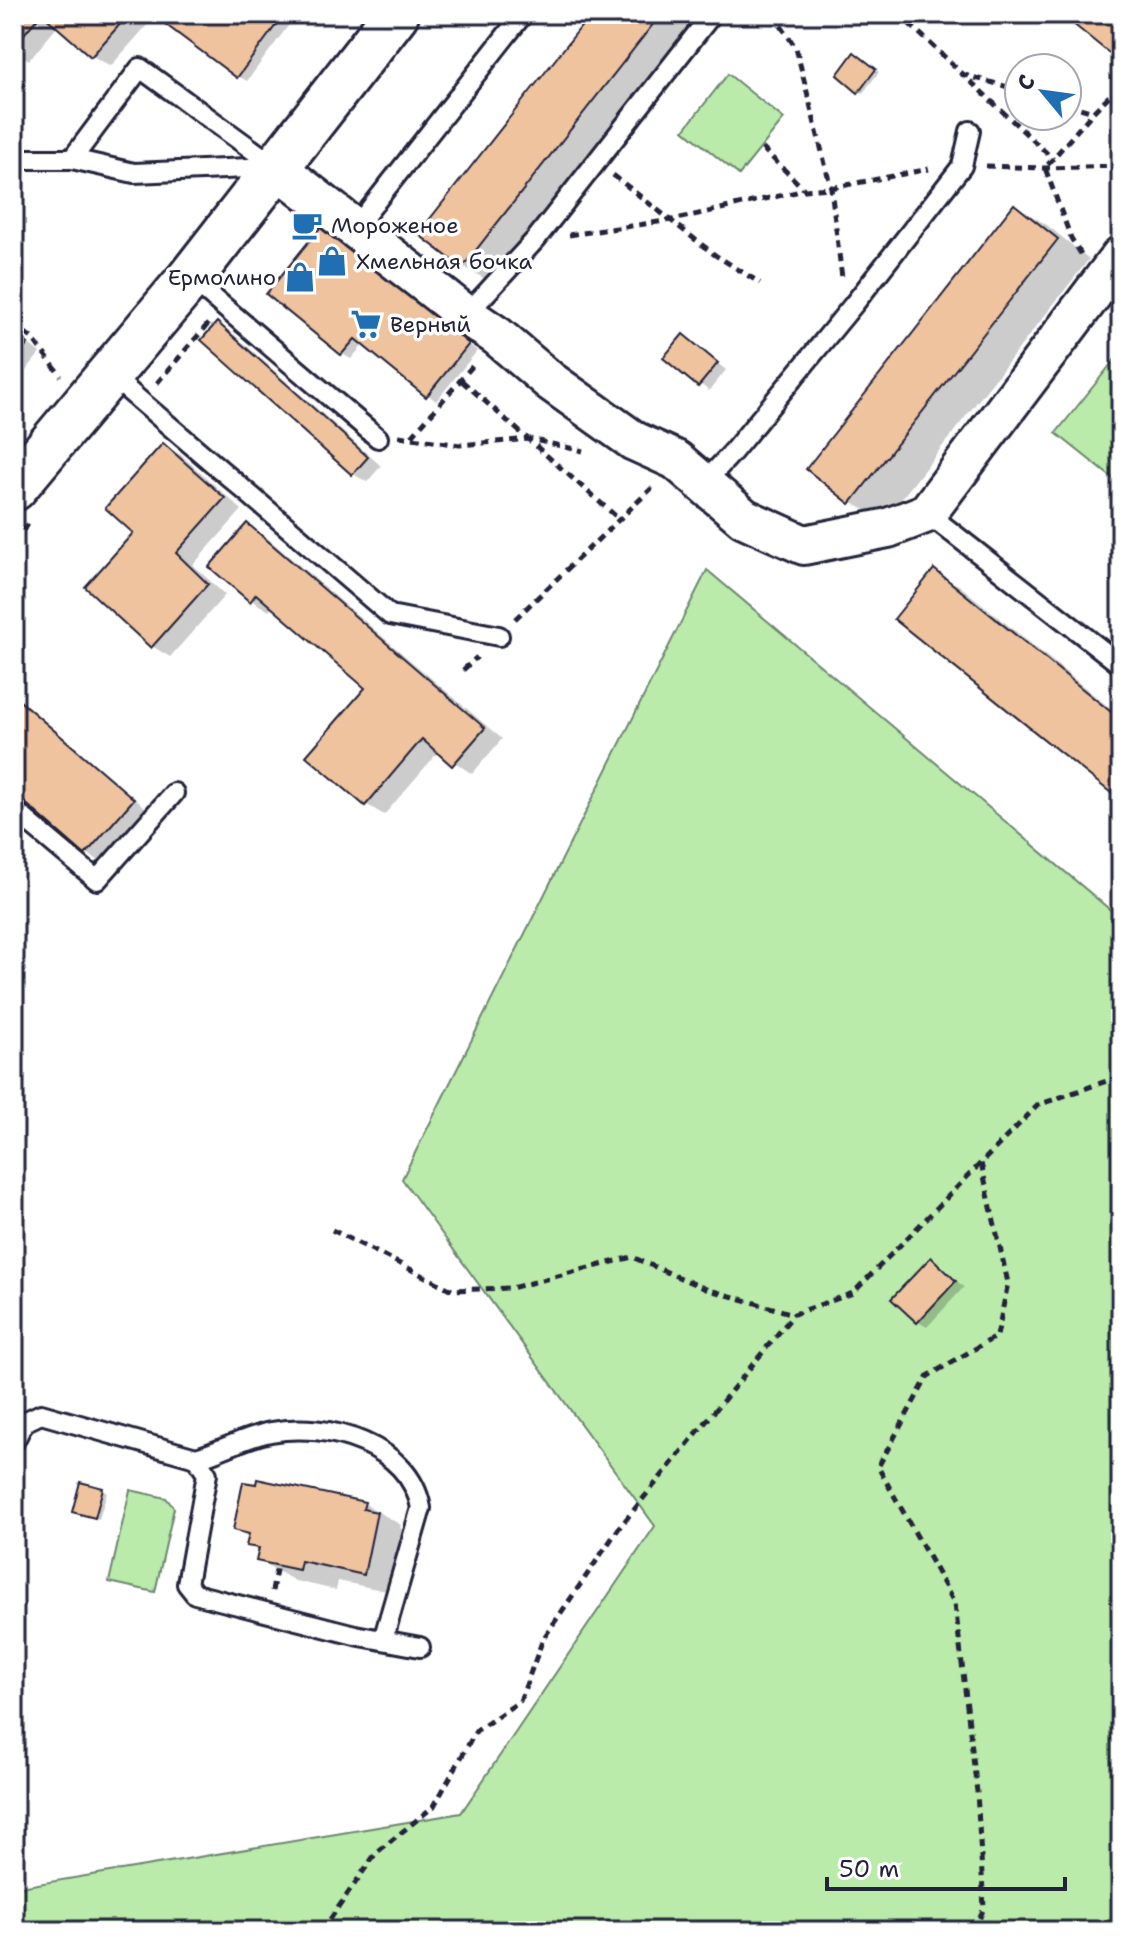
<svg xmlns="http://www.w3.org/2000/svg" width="1135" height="1945" viewBox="0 0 1135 1945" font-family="'Shantell Sans',sans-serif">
<rect width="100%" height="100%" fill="#fff"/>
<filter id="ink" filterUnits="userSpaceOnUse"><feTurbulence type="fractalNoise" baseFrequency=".0125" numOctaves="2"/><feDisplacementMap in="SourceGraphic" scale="16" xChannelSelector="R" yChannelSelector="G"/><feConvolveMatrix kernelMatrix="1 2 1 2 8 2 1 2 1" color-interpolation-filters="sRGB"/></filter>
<g filter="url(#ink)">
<g fill="#baebaa" stroke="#6e8672" stroke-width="2">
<path d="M728,74L784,119L739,175L684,130Z"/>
<path d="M1120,353L1121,354V485L1056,433Z"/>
<path d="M707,570L1121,919V1931H14V1888L461,1813L655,1526L402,1179Z"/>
<path d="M130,1490L166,1498L174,1508L155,1592L109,1582Z"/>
</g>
<g fill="#0003">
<path d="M14,14H157L111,66L92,56L58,26L29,60L14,51Z"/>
<path d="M176,14H297L247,81L238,76Z"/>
<path d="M593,14H708L495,285L463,266Z"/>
<path d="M859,57L879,72L863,93L859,91Z"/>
<path d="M1015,206L1047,225L1089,259L884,521L851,502Z"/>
<path d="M306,220L317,228L312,234L302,226Z"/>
<path d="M332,232L477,351L436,401L364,344L351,359L342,354L269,293Z"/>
<path d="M217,324L231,332L381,466L367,482L353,474L204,340Z"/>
<path d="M14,332L40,353L14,386Z"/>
<path d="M683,336L726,370L709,391L666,357Z"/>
<path d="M164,445L182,456L242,510L193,565L225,595L170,657L152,646L136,532Z"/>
<path d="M247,526L265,536L502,739L472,774L439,751L384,815L366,804L367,687L273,606L269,611L251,600Z"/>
<path d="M934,572L960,586L1121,717V798Z"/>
<path d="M14,694L146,808L100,861L86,853L14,790Z"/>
<path d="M932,1260L964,1287L927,1327L918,1322Z"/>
<path d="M81,1484L107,1492L99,1519L78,1513Z"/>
<path d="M365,1504L401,1525L400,1528L413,1535L401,1594L338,1581L336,1590L295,1581L258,1560L260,1552L249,1545L250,1538L235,1529Z"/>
</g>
<g fill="#eec39e" stroke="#22223b" stroke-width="2">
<path d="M14,14H41L14,46Z"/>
<path d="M42,14H129L91,57Z"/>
<path d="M173,14H284L237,78L165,24Z"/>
<path d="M591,14H661L462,268L418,234Z"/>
<path d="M1061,14H1121V61L1120,62Z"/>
<path d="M854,52L876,69L858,93L837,75Z"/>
<path d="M1014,204L1058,239L850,504L806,469Z"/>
<path d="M305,217L314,224L307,233L299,227Z"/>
<path d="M323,224L469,344L426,397L355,339L341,355L266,294Z"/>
<path d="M217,322L368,457L352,475L201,340Z"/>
<path d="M14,333L28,344L14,361Z"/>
<path d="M683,334L718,363L698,387L663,358Z"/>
<path d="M163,443L225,498L176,553L208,584L151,648L85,587L133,533L105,508Z"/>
<path d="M247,523L485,728L452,766L422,739L365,806L306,756L365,688L256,594L250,602L209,567Z"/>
<path d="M934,569L1121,720V801L894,619Z"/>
<path d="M14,696L134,799L85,855L14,793Z"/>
<path d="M931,1257L956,1281L917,1323L891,1299Z"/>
<path d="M257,1479L365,1502L363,1509L377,1512L364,1575L301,1561L299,1570L256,1561L259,1548L246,1546L249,1534L233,1530L243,1482L256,1484Z"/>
<path d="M80,1482L103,1488L95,1518L72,1512Z"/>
</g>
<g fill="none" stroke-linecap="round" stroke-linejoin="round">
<g stroke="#22223b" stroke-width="24">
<g id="service">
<path d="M14,159H72L134,173L270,167"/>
<path d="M72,159L140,68L276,167"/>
<path d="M355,228L523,14"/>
<path d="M190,278L378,438"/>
<path d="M466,315L536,239L712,14"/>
<path d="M109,374L390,615L499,636"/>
<path d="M704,483L731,454L854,304L962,166L970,131"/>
<path d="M927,513L1121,665"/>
<path d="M14,810L97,880L174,793"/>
<path d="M14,1442L24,1422L41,1414L196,1458C222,1451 244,1437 271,1432C328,1421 410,1445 421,1508L383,1640"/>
<path d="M196,1458L207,1474L187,1584L195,1594L355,1635L420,1647"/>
</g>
</g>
<g stroke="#22223b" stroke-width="44">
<path id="minor" d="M276,167L466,315L497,336L550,381L634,441L676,460L744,518L804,545L888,528L927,513L1121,256"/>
</g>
<g stroke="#22223b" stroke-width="50">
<path id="tertiary" d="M14,488L190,278L396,14"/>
</g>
<g stroke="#22223b" stroke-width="5" stroke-dasharray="8 6" stroke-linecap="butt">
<path d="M773,14L796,48L831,188L842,278"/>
<path d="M899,14L1053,159"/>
<path d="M961,74L1019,90"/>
<path d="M1067,104L1093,112"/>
<path d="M762,148L804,189"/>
<path d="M986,166L1045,168L1121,166"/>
<path d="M613,175L715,255L760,283"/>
<path d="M569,235L672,220L805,190L831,188L929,169"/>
<path d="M1081,254L1071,238L1045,168L1093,112L1121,84"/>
<path d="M14,324L33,339L61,376"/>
<path d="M462,381L620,520"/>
<path d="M157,383L208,324"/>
<path d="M399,436L460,445L530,439L583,451"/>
<path d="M412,436L476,362"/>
<path d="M14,541L29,523"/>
<path d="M14,550L17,553"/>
<path d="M515,619L652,488"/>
<path d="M463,670L477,657"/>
<path d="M332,1230L452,1290L511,1288L632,1257L706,1289L794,1314"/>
<path d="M272,1591L277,1565"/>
<path d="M322,1931L376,1853L434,1806L476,1731L520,1701L543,1639L619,1528L794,1314L853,1293L1038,1105L1121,1076"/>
<path d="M974,1931L984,1908L977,1792L955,1604L878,1467L928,1376L997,1336L1008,1283L981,1163"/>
</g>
<use href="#service" stroke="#fff" stroke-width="18"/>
<use href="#minor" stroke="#fff" stroke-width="38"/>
<use href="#tertiary" stroke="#fff" stroke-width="44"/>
</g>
</g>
<defs>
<g id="cafe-bare" transform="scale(2.4)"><path d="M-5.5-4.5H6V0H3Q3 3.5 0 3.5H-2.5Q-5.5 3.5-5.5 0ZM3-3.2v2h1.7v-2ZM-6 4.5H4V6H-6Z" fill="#1f6fb2" stroke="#fff" stroke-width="2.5" paint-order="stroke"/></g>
<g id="shop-bare" transform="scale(2.4)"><path d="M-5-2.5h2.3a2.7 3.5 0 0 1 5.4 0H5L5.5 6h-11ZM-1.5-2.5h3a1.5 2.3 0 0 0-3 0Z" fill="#1f6fb2" stroke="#fff" stroke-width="2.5" paint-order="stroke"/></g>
<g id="supermarket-bare" transform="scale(2.4)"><path d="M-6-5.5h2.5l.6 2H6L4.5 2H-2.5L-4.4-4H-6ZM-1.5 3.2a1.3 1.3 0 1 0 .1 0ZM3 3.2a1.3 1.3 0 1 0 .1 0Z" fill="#1f6fb2" stroke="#fff" stroke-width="2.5" paint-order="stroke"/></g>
</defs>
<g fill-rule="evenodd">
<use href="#cafe-bare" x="307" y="225"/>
<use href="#shop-bare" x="332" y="261"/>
<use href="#shop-bare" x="300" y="277"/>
<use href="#supermarket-bare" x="366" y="324"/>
</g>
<g text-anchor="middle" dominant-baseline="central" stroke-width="7" stroke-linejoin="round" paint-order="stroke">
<g font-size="22" fill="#22223b" stroke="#fff" text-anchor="start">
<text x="331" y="225">Мороженое</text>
<text x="356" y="261">Хмельная бочка</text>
<text x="276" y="277" text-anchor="end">Ермолино</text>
<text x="390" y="324">Верный</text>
</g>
</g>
<rect width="1135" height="1945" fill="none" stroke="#fff" stroke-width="48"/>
<rect x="24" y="24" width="1087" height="1897" fill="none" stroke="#22223b" stroke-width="3" filter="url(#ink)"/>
<g transform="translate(1043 92) rotate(299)"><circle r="38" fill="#ffffff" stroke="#a7a7b1" stroke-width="2"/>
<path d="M0-6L14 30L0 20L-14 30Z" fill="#1f6fb2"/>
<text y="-12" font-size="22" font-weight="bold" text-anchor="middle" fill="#22223b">С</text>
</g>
<path d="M827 1877v12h238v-12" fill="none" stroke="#22223b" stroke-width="4"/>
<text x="839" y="1877" font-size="24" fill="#22223b" stroke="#ffffff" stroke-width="6" paint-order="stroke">50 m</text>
</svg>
